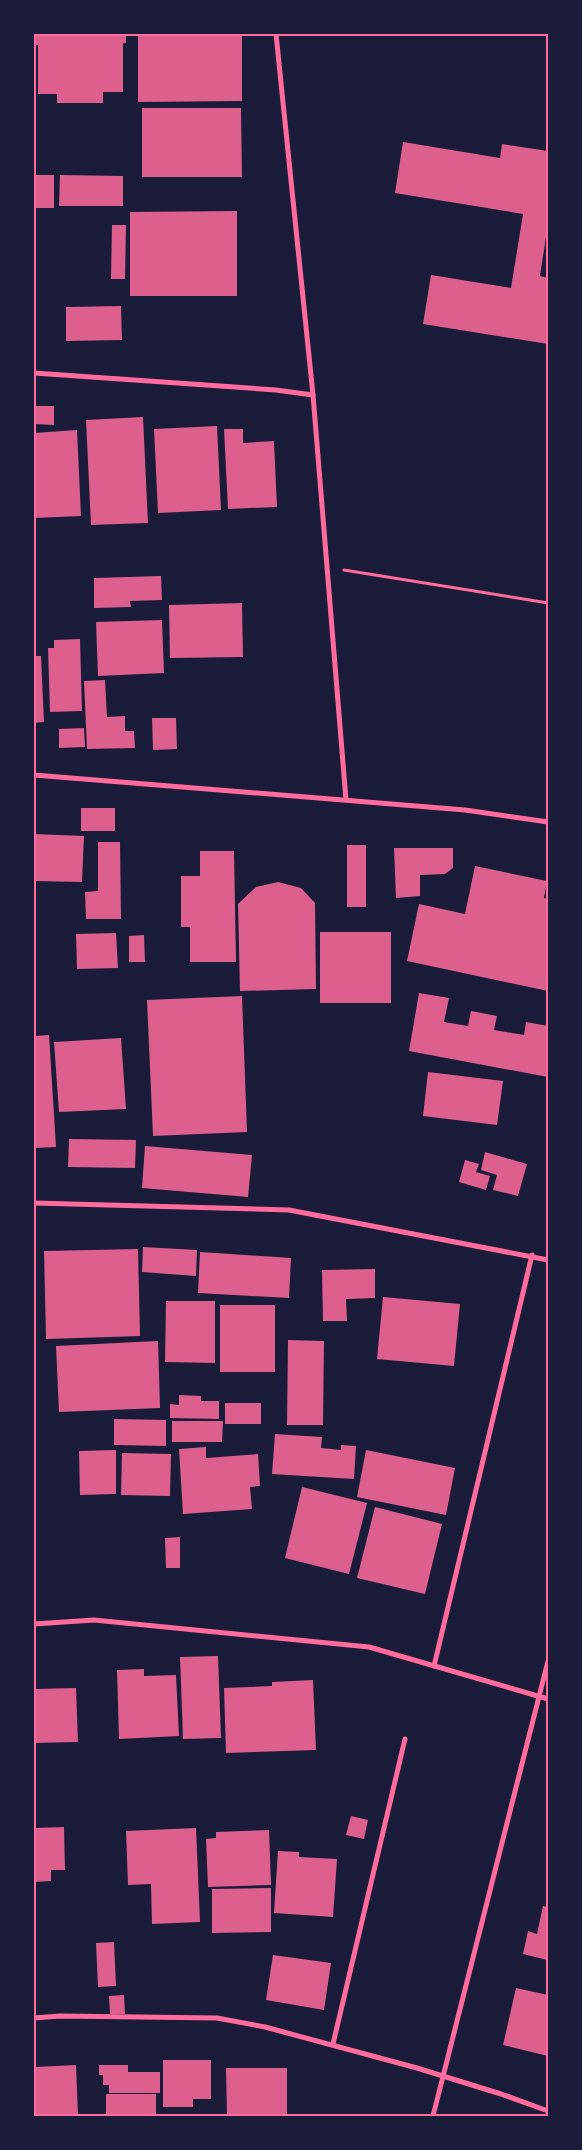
<svg xmlns="http://www.w3.org/2000/svg" width="582" height="2150" viewBox="0 0 582 2150" font-family="Arial,sans-serif">
<rect width="100%" height="100%" fill="#1b1b3a"/>
<g fill="#dd5f8e">
<path d="M34,34H126V43H123V92H103V103H57V94H38V45H34Z"/>
<path d="M138,34H242V101L138,102Z"/>
<path d="M142,108H241L242,177H142Z"/>
<path d="M403,142L500,158L502,144L548,151V224L540,276L548,278V344L423,324L431,275L511,288L523,214L395,193Z"/>
<rect x="34" y="175" width="20" height="33"/>
<path d="M60,175L123,176V206H59Z"/>
<path d="M237,211V296H130V212Z"/>
<path d="M112,225H126L125,279H111Z"/>
<path d="M121,306L122,340L66,341V307Z"/>
<path d="M34,406H54V425L34,424Z"/>
<path d="M143,417L148,523L91,525L86,420Z"/>
<path d="M217,426L221,510L158,513L154,429Z"/>
<path d="M224,429H243V443L274,441L277,507L228,509Z"/>
<path d="M77,430L81,516L34,518V433Z"/>
<path d="M161,576L162,600L130,601L131,607L94,608V578Z"/>
<path d="M242,603L243,657L170,658L169,605Z"/>
<path d="M162,620L164,673L98,676L96,622Z"/>
<path d="M80,639L82,711L50,712L48,648H54V640Z"/>
<path d="M34,656H41L44,722L34,723Z"/>
<path d="M105,680L107,717L125,716V731H134L135,748L87,749L84,681Z"/>
<path d="M152,718H176L177,749L153,750Z"/>
<path d="M84,728L85,747L59,748V729Z"/>
<rect x="81" y="808" width="34" height="23"/>
<path d="M34,834L84,836L82,882L34,881Z"/>
<path d="M98,842H120L121,919H86L85,892L98,891Z"/>
<rect x="347" y="845" width="19" height="62"/>
<path d="M394,848H453V868L445,874L420,875V896L396,898Z"/>
<path d="M200,851H234L236,962H190V927H181V876H200Z"/>
<path d="M475,866L547,881L544,898L548,899V991L407,961L419,904L465,914Z"/>
<path d="M278,882L301,888L315,903L316,989L240,991L238,904L256,887Z"/>
<rect x="320" y="932" width="71" height="71"/>
<path d="M116,933L118,968L77,969L76,934Z"/>
<path d="M144,935L145,962H129V936Z"/>
<path d="M419,993L449,998L444,1022L468,1026L471,1011L497,1016L494,1030L524,1035L526,1022L548,1026V1077L409,1051Z"/>
<path d="M242,996L247,1132L153,1136L147,1000Z"/>
<path d="M49,1035L56,1147L34,1148V1036Z"/>
<path d="M121,1038L126,1109L59,1112L54,1042Z"/>
<path d="M428,1072L503,1081L497,1125L423,1116Z"/>
<path d="M69,1139L136,1140L135,1168L68,1167Z"/>
<path d="M145,1146L252,1155L248,1197L142,1188Z"/>
<path d="M485,1152L527,1164L518,1196L493,1190L497,1175L481,1170Z"/>
<path d="M465,1160L479,1164L476,1172L490,1176L486,1190L459,1182Z"/>
<path d="M143,1247L197,1250L196,1276L142,1272Z"/>
<path d="M138,1249L140,1336L46,1339L44,1251Z"/>
<path d="M200,1252L291,1258L289,1298L198,1293Z"/>
<path d="M375,1269V1298L346,1299L347,1321H323L322,1270Z"/>
<path d="M383,1297L460,1304L454,1366L377,1359Z"/>
<path d="M166,1301H215V1363L165,1362Z"/>
<rect x="220" y="1305" width="55" height="67"/>
<path d="M288,1340L324,1341L323,1425H287Z"/>
<path d="M158,1341L160,1408L59,1412L56,1346Z"/>
<path d="M179,1395L201,1396V1401H219V1419L170,1418V1404L179,1405Z"/>
<rect x="225" y="1403" width="36" height="21"/>
<path d="M114,1419L166,1420V1446L114,1445Z"/>
<path d="M172,1421H223L222,1442H172Z"/>
<path d="M275,1434L322,1437L321,1448L341,1450V1445L356,1446L354,1479L272,1474Z"/>
<path d="M206,1447V1458L258,1454L260,1486L250,1487L252,1509L183,1514L179,1449Z"/>
<path d="M116,1450V1494L80,1495L79,1451Z"/>
<path d="M366,1450L455,1468L446,1515L357,1497Z"/>
<path d="M122,1453L171,1454L170,1496L121,1495Z"/>
<path d="M302,1487L367,1503L349,1574L285,1558Z"/>
<path d="M375,1507L442,1524L425,1594L357,1578Z"/>
<path d="M180,1537V1568H166L165,1538Z"/>
<path d="M218,1656L221,1738L183,1739L180,1657Z"/>
<path d="M144,1669V1676L176,1675L179,1736L119,1739L117,1670Z"/>
<path d="M313,1680L316,1750L226,1753L224,1688L272,1686V1682Z"/>
<path d="M76,1688L78,1742L34,1743V1689Z"/>
<path d="M351,1816L368,1820L364,1839L346,1835Z"/>
<path d="M64,1827L65,1870H51V1881L34,1882V1828Z"/>
<path d="M196,1828L200,1922L152,1924L151,1884L128,1885L126,1831Z"/>
<path d="M269,1830L271,1885L208,1887L206,1839L216,1838V1832Z"/>
<path d="M278,1851L299,1852V1857L337,1859L333,1917L274,1913Z"/>
<path d="M271,1888V1932L212,1933V1889Z"/>
<path d="M543,1906L548,1907L547,1960L523,1954L528,1931L537,1934Z"/>
<path d="M114,1942L116,1986L98,1987L96,1943Z"/>
<path d="M273,1955L331,1963L324,2010L266,2000Z"/>
<path d="M516,1988L548,1995V2056L503,2045Z"/>
<path d="M124,1995L125,2014H110L109,1996Z"/>
<path d="M163,2060H211V2099H193V2107H163Z"/>
<path d="M76,2065L78,2116H34V2067Z"/>
<path d="M99,2065H128V2072H160V2093H109V2085H103V2075H99Z"/>
<path d="M226,2068H287V2116H227Z"/>
<rect x="106" y="2094" width="50" height="22"/>
</g>
<g fill="none" stroke-linecap="round" stroke-linejoin="round">
<path stroke="#ff6b9d" stroke-width="3" d="M344,570L548,603"/>
<g stroke="#ff6b9d" stroke-width="5">
<path d="M276,34L313,395L346,800"/>
<path d="M34,373L276,390L313,395"/>
<path d="M34,775L465,810L548,822"/>
<path d="M34,1203L289,1210L548,1260"/>
<path d="M34,1624L94,1620L369,1647L548,1699"/>
<path d="M434,1666L532,1255"/>
<path d="M34,2018L60,2016L217,2018L265,2027L417,2068L501,2094L548,2111"/>
<path d="M333,2044L405,1739"/>
<path d="M433,2116L548,1661"/>
</g>
</g>
<rect width="582" height="2150" fill="none" stroke="#1b1b3a" stroke-width="70"/>
<rect x="35" y="35" width="512" height="2080" fill="none" stroke="#ff6b9d" stroke-width="2"/>
</svg>
